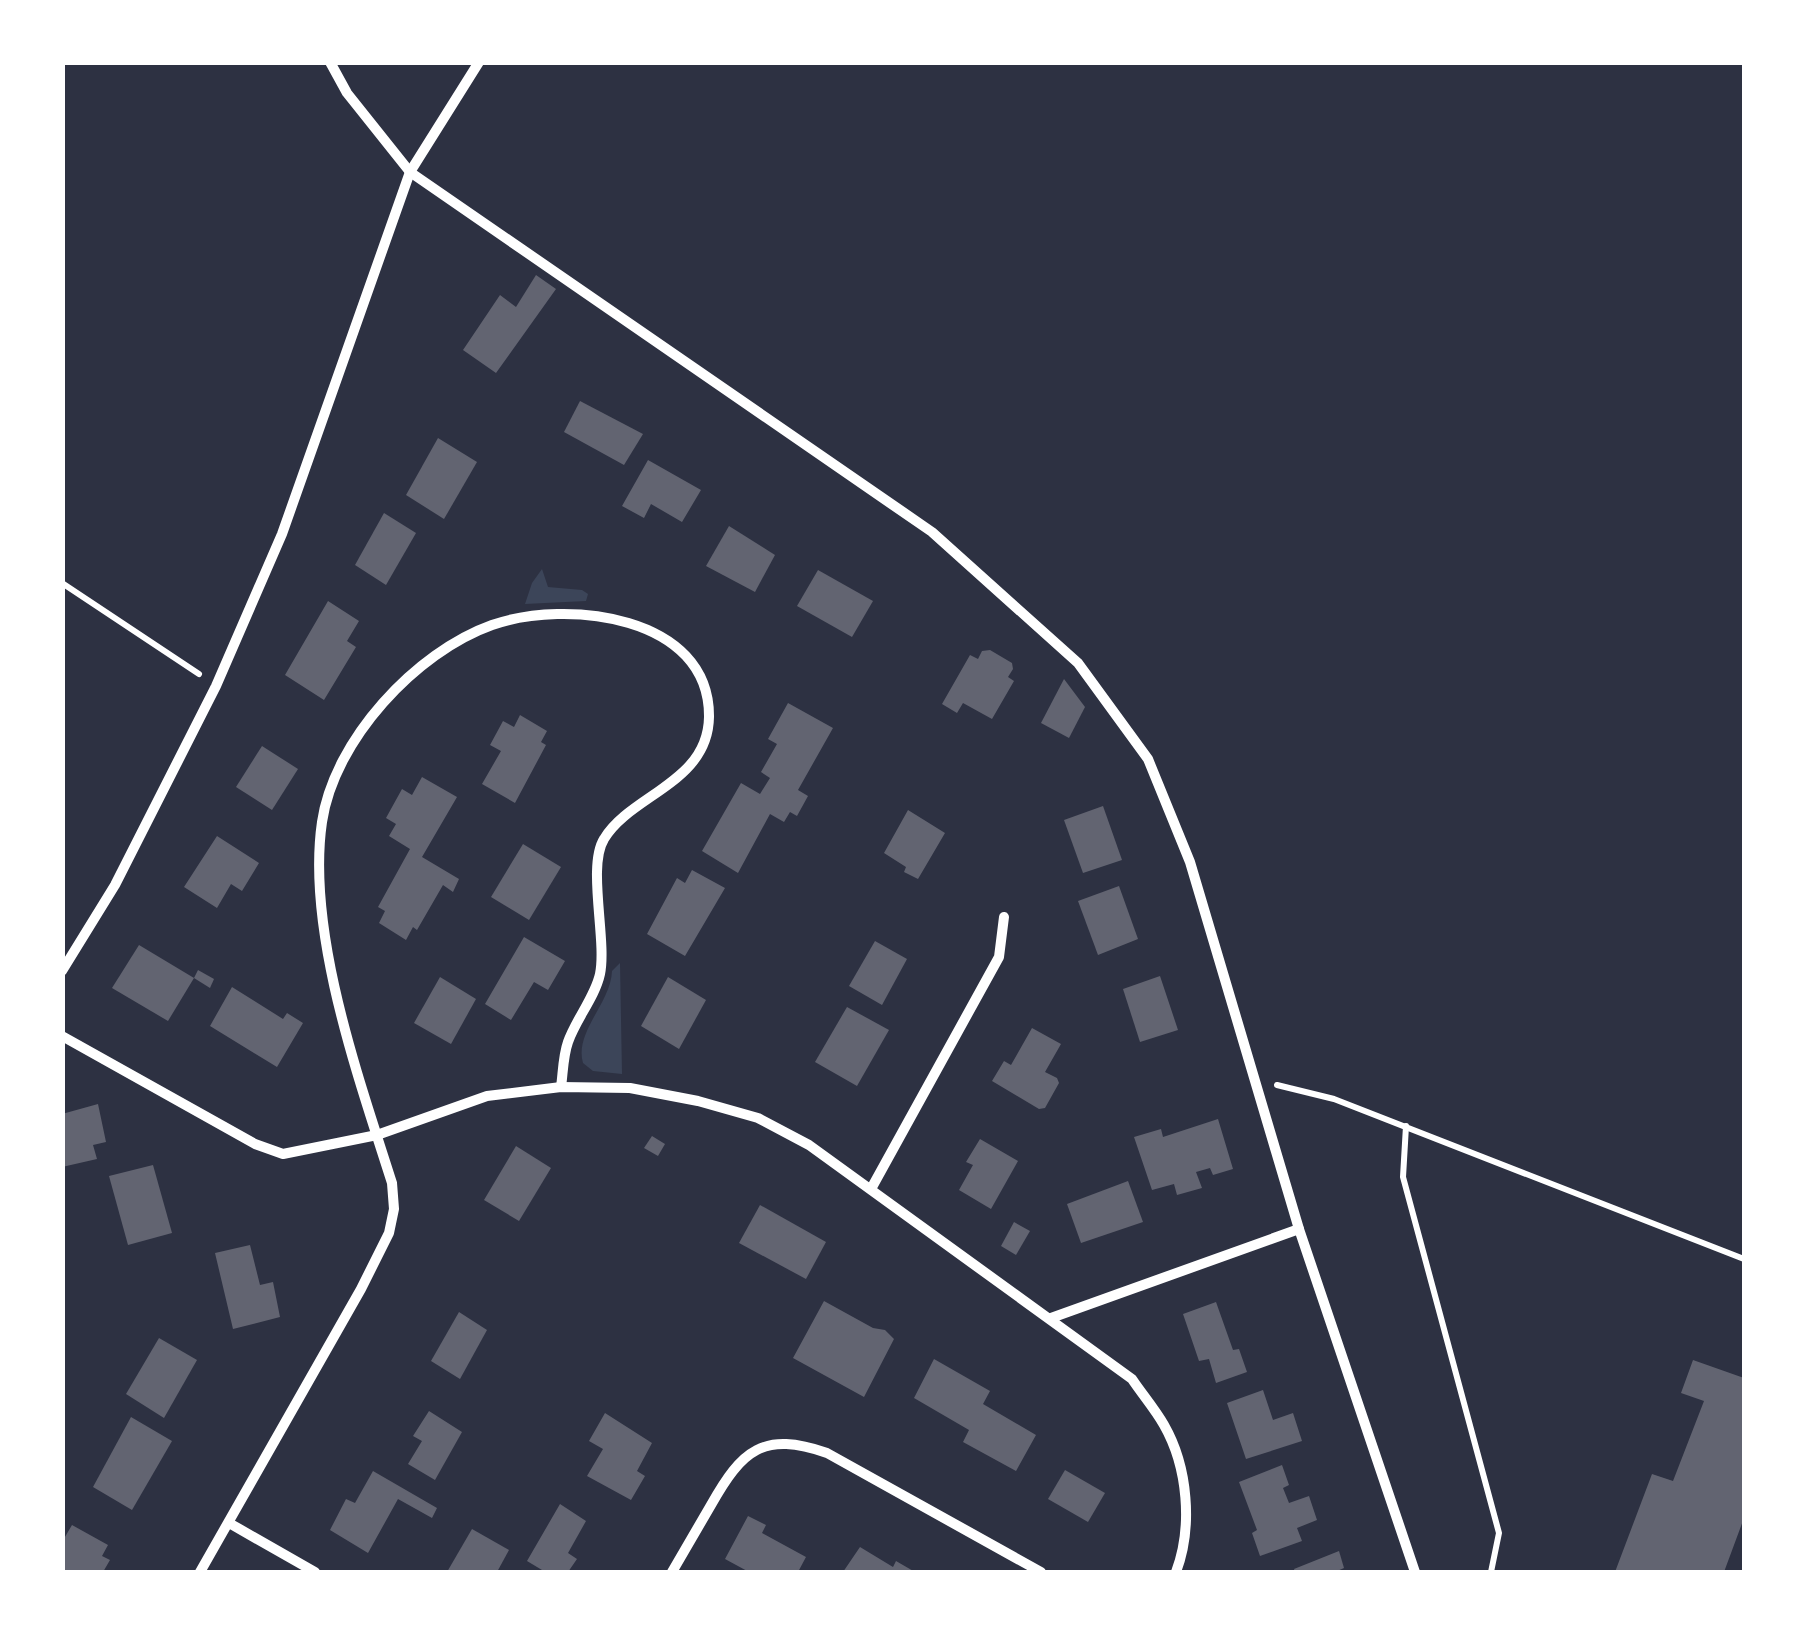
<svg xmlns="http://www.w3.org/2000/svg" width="1807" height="1635" viewBox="0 0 1807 1635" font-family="'Golos Text',sans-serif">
<rect width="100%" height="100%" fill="#2d3142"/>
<g fill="#3c4559">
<path d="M542,569L548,587L582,590L588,594L586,601L525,604L532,583Z"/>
<path d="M620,963L622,1074L593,1071L583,1063C574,1032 611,1003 612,971Z"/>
</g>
<g fill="#626471">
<path d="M536,275L556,289L496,373L463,350L500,295L516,307Z"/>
<path d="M580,401L643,434L624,465L564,432Z"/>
<path d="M438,438L477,462L444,519L406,495Z"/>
<path d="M648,460L701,490L682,522L651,504L644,518L622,506Z"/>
<path d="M384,513L416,533L386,585L355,565Z"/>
<path d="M729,526L775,555L755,592L706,566Z"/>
<path d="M818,570L873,601L852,637L797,606Z"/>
<path d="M328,601L359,621L347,641L356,647L324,700L285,675Z"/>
<path d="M990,650L1012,663L1013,669L1008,677L1014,681L992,719L963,703L957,713L942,704L970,655L978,659L982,651Z"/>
<path d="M1064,679L1085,707L1069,738L1041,723Z"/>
<path d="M788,703L833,728L798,790L808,796L797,816L790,812L784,822L770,814L738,873L702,851L741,783L760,794L770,778L761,772L777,744L768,739Z"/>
<path d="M520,715L547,731L541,742L546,745L515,803L482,784L501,751L490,745L503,721L514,727Z"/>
<path d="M262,746L298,769L272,810L236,787Z"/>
<path d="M422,777L457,797L422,857L459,879L453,892L443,885L417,930L413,927L406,940L379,923L385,911L378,907L410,849L389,836L396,824L386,818L402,789L412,795Z"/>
<path d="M1103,806L1122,860L1083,873L1064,820Z"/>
<path d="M908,810L945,833L918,879L904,872L906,867L884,853Z"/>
<path d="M217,836L259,863L242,891L231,884L217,908L184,887Z"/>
<path d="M523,844L561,867L529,920L491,897Z"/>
<path d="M692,870L725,888L685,956L647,934L677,878L685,883Z"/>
<path d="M1119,886L1138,939L1098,955L1078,901Z"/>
<path d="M524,937L565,961L548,990L534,982L511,1020L485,1004Z"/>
<path d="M875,941L907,959L882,1005L849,986Z"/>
<path d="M139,945L194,978L168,1021L112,988Z"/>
<path d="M198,970L214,979L210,988L194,978Z"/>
<path d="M1160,976L1178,1030L1140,1042L1123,989Z"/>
<path d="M440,977L476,999L451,1044L414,1023Z"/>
<path d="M668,977L706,1000L679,1049L641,1026Z"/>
<path d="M232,987L283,1019L287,1013L303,1023L277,1067L210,1026Z"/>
<path d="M847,1007L889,1030L857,1086L815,1062Z"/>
<path d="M1032,1028L1061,1044L1045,1072L1057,1078L1059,1083L1045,1108L1039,1109L992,1081L1004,1061L1011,1065Z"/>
<path d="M98,1104L106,1142L93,1145L97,1159L62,1167V1114Z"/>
<path d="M1218,1119L1233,1169L1213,1175L1210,1168L1196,1172L1202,1188L1177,1195L1174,1184L1152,1190L1134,1137L1161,1129L1163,1137Z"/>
<path d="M652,1136L665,1144L658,1156L644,1148Z"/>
<path d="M980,1139L1018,1161L991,1209L959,1190L973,1165L966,1162Z"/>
<path d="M516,1146L551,1168L519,1221L484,1200Z"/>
<path d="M153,1165L172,1233L128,1245L109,1176Z"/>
<path d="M1128,1181L1143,1222L1081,1243L1067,1204Z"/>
<path d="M760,1205L826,1242L806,1279L739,1243Z"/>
<path d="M1014,1222L1030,1231L1016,1255L1001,1246Z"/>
<path d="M250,1245L260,1285L273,1282L280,1317L233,1329L215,1253Z"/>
<path d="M824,1301L873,1328L885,1330L894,1339L864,1397L793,1358Z"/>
<path d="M1216,1302L1233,1350L1239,1349L1247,1372L1216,1383L1209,1359L1199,1361L1183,1314Z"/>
<path d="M459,1312L487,1330L460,1379L431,1361Z"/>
<path d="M159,1338L197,1360L164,1418L126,1394Z"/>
<path d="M934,1359L990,1391L983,1404L1036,1435L1016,1471L963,1442L969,1430L914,1398Z"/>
<path d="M1693,1360L1744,1378V1518L1724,1572H1615L1652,1474L1673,1481L1704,1401L1681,1393Z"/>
<path d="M1263,1390L1273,1420L1293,1413L1302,1441L1246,1459L1227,1403Z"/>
<path d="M429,1411L462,1432L435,1480L408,1464L422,1441L413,1436Z"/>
<path d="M605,1413L652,1443L637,1471L645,1476L631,1500L587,1476L603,1449L589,1441Z"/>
<path d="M131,1417L172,1441L132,1510L93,1487Z"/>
<path d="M1282,1465L1289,1485L1283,1488L1289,1503L1309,1496L1317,1520L1297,1528L1302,1541L1260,1556L1252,1533L1257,1530L1239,1482Z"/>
<path d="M1065,1470L1105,1493L1088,1522L1048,1499Z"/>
<path d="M373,1471L437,1508L432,1518L398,1499L368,1553L330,1530L346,1499L355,1503Z"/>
<path d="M560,1504L586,1521L568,1553L577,1559L568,1572H541L542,1570L527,1561Z"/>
<path d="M748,1516L766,1525L762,1533L806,1557L798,1572H749L725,1559Z"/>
<path d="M72,1525L108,1545L102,1556L110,1560L103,1572H62V1542Z"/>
<path d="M472,1529L509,1550L497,1572H447Z"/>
<path d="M860,1547L893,1567L896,1561L915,1572H843Z"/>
<path d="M1339,1551L1344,1568L1335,1572H1295L1294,1569Z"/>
</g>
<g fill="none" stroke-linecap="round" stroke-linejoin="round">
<g stroke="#fff" stroke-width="6">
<path d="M62,583L199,674"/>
<path d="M1277,1085L1334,1099L1744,1259"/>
<path d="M1406,1126L1403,1177L1499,1533L1491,1572"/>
</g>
<g stroke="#fff" stroke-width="10">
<path d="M330,62L347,93L410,172L932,532L1078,663L1148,759L1190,862L1299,1229L1415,1572"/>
<path d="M62,971L115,885L216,686L282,534L410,172L479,62"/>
<path d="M62,1036L255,1144L283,1154L377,1135L487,1096L561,1087L630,1088L698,1101L758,1118L809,1145L1132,1379C1142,1394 1155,1409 1164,1425C1188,1467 1193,1527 1176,1572"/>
<path d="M871,1189L999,957L1004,917"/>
<path d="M1051,1318L1299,1229"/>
<path d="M229,1523L315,1572"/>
<path d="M200,1572L361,1289L389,1233L394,1209L392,1183C359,1079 306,932 322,822C334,740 416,652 492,625C566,599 710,615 709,717C708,783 630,795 604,839C587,866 607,940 600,974C595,997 576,1019 568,1042C563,1056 563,1073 561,1087"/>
<path d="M672,1572C685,1550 698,1527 711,1505C742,1450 763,1431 827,1453L1041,1572"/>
</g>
</g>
<rect width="1807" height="1635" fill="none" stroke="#ffffff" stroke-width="130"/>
</svg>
